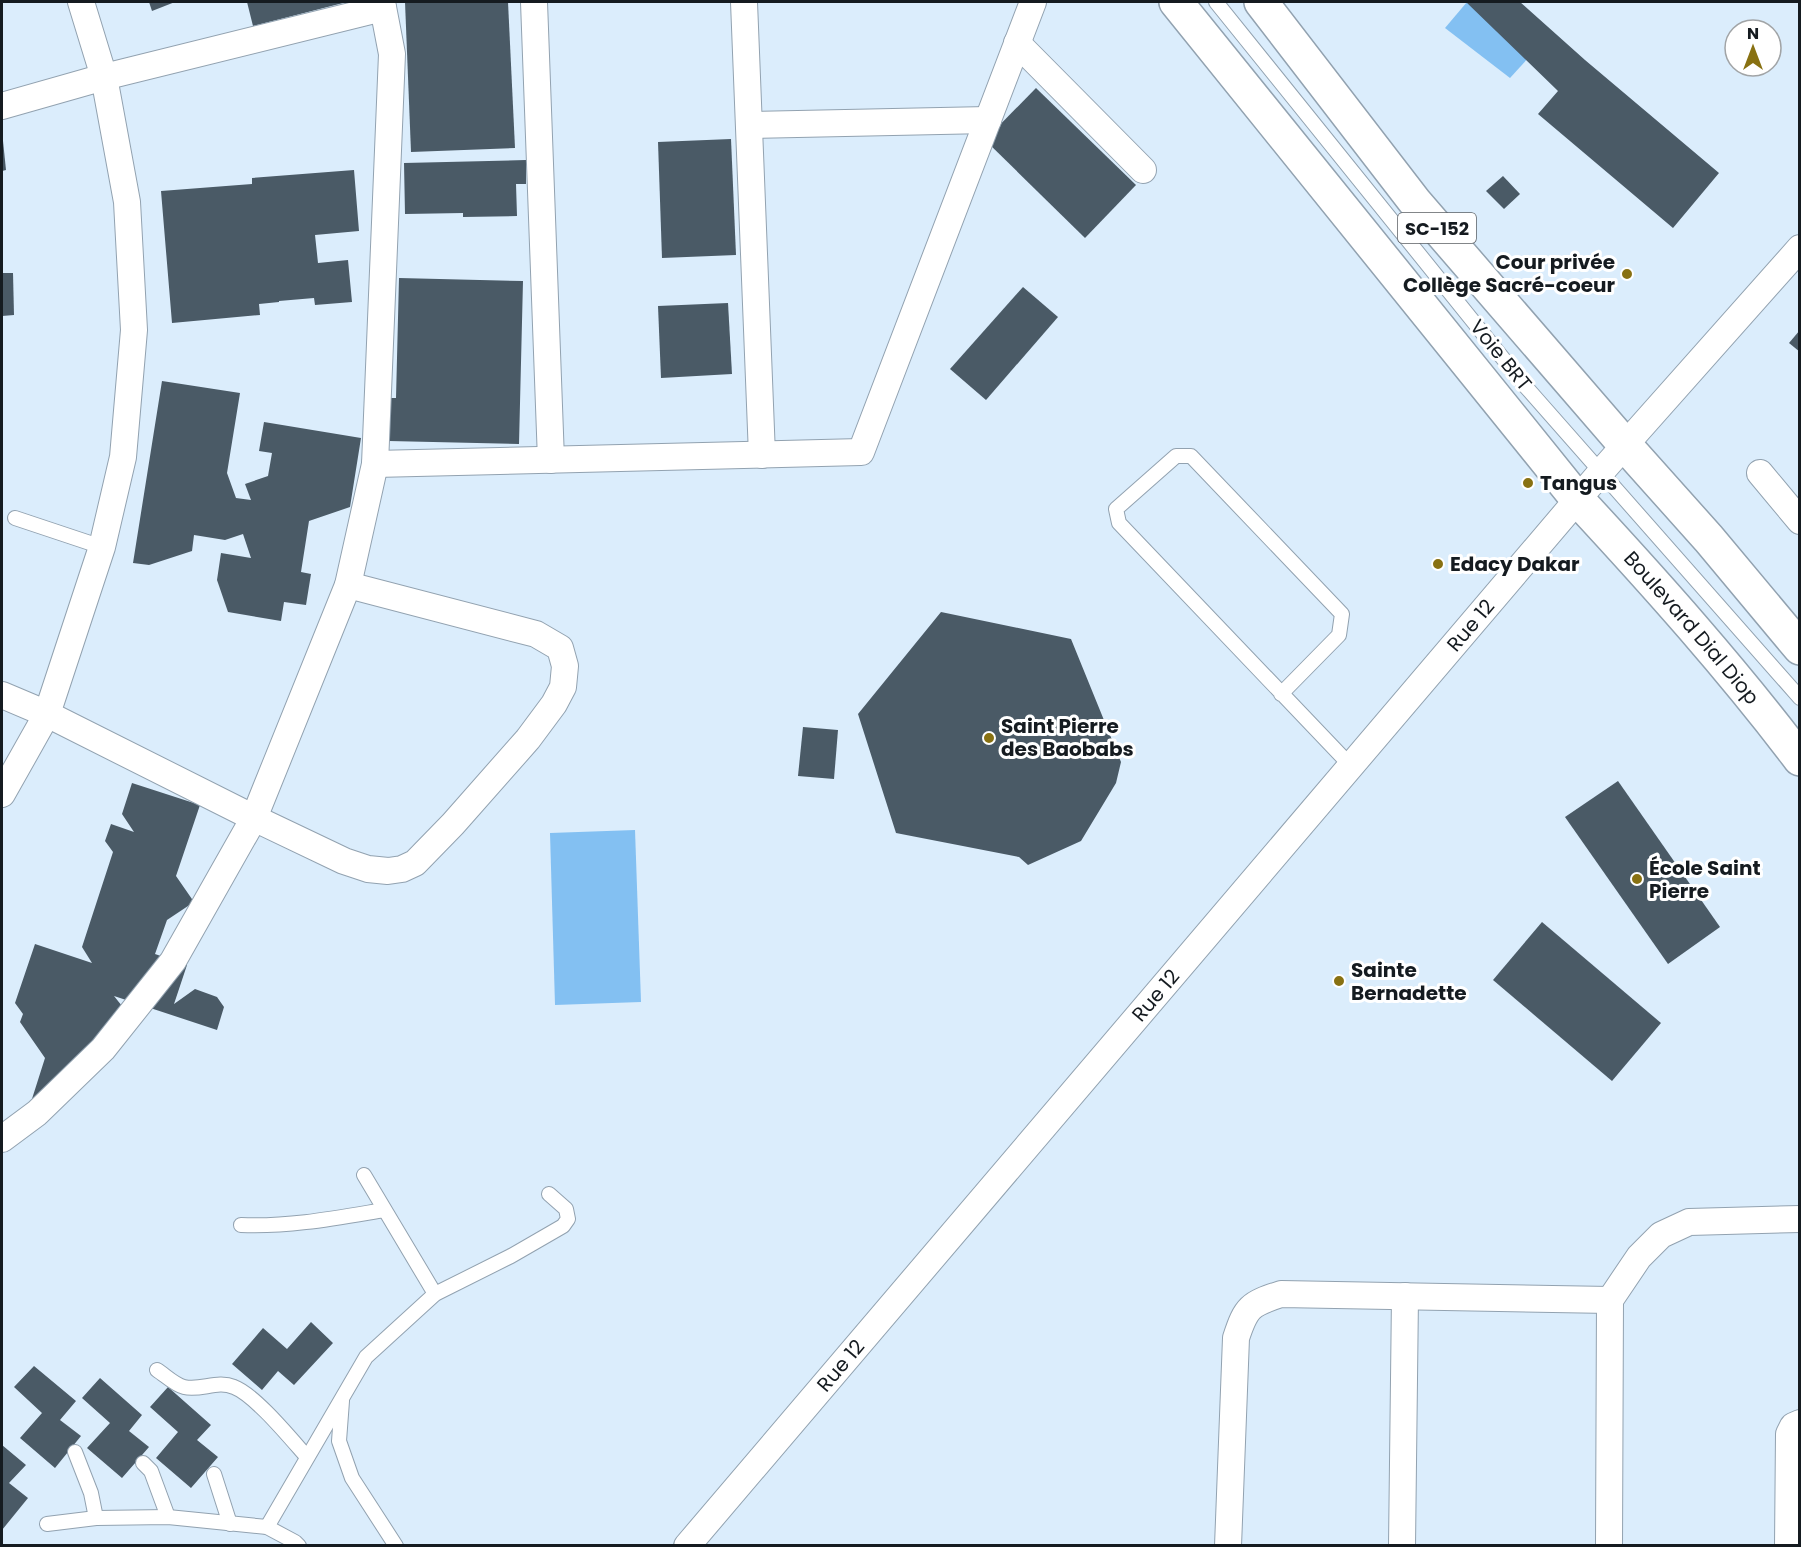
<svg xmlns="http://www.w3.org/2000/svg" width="1801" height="1547" viewBox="0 0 1801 1547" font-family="Poppins,sans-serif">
<rect width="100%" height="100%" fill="#dbedfc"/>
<g fill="#83c0f2">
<path d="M1467,2L1530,56L1510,78L1445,28Z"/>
<path d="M635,830L641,1002L555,1005L550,833Z"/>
</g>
<g fill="#4a5a66">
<path d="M149,2H175L152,11Z"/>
<path d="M247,2H347L253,26Z"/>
<path d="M405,2H508L515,148L411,152Z"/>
<path d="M1466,2H1520L1585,60L1719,173L1673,228L1538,114L1558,91Z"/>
<path d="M1036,88L1136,185L1085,238L985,140Z"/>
<path d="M731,139L736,255L662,258L658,142Z"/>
<path d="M2,141H3L6,170L2,171Z"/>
<path d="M526,160V184H516L517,216L463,217V213L405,214L404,163Z"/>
<path d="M354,170L359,231L315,235L318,263L348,260L352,302L315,305L314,298L279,301V302L259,304L260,315L172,323L161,191L252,184V178Z"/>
<path d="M1503,176L1520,194L1504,209L1486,191Z"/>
<path d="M2,273H13L14,315L2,316Z"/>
<path d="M399,278L523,281L519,444L389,441L390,398H396Z"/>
<path d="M1023,287L1058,317L986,400L950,369Z"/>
<path d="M728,303L732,374L661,378L658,306Z"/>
<path d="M1800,330V352L1789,343Z"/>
<path d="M162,381L240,393L227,473L236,498L251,500L245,484L268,476L272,453L259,451L264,422L361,438L350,507L309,521L301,572L311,574L306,605L284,602L281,621L228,612L217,580L221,553L251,558L243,534L225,540L194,535L192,551L149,565L133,563Z"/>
<path d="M941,612L1071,639L1121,762L1116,783L1081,841L1028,865L1019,857L896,833L858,714Z"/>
<path d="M803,727L838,730L834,779L798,776Z"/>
<path d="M1618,781L1720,927L1668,964L1565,817Z"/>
<path d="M132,783L200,805L176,876L194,902L167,920L155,954L187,965L174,1004L195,989L217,997L224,1007L217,1030L114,996L126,1011L109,1061L43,1106L31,1102L45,1058L20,1022L23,1014L15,1003L35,944L92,963L82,947L113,852L105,841L111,824L134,832L122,814Z"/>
<path d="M1542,922L1661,1023L1612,1081L1493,980Z"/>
<path d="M311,1322L333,1343L294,1385L278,1371L262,1390L232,1364L263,1328L287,1349Z"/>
<path d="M34,1366L76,1401L60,1420L81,1436L55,1468L20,1438L42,1413L14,1387Z"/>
<path d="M100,1378L142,1415L129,1431L149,1447L122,1478L87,1448L110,1423L82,1398Z"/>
<path d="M168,1387L211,1425L197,1440L218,1457L191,1488L156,1458L178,1432L150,1407Z"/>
<path d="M2,1445L26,1465L9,1483L28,1498L2,1530Z"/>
</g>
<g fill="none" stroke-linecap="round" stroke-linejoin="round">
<g stroke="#92a2b0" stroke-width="16">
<g id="service">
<path d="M1216,2L1526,387L1800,698"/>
<path d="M15,518L102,547"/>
<path d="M1281,694L1339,635L1342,614L1191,456H1176L1116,509L1119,523L1350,765"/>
<path d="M364,1175L435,1294"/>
<path d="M241,1225C290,1227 336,1218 384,1210"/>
<path d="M157,1370C165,1375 175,1385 184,1387C201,1391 217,1380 234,1387C255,1395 291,1439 307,1457"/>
<path d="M342,1401L339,1441L352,1478L396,1546"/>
<path d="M75,1452L91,1493L96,1518"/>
<path d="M143,1463L151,1471L168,1517"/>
<path d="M214,1474L230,1524"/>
<path d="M47,1524L96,1518L168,1517L267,1527L295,1542L299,1546"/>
<path d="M267,1527L366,1357L435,1294L511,1256L563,1226L568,1219L566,1209L549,1194"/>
</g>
</g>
<g stroke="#92a2b0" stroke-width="28">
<g id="minor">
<path d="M534,2L551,460"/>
<path d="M744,2L762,455"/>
<path d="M1017,43L1143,170"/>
<path d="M2,106L104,77L383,8"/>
<path d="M749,125L988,120"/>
<path d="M375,464L861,452L1033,2"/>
<path d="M1760,473L1800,521"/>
<path d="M2,695L47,714L254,818L344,861L368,869L388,871L402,869L415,863L453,824L528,739L554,704L563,687L565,666L560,648L536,634L348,585"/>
<path d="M2,794L47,714L102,547L123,457L134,330L127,202L104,77L81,2"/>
<path d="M2,1139L37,1113L103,1049L173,961L254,818L348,585L375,464L392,54L382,2"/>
<path id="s1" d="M687,1546L1601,472L1800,248"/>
<path d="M1228,1546L1236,1338C1246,1307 1250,1304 1281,1294L1610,1300"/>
<path d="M1402,1546L1405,1296"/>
<path d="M1609,1546L1610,1300L1639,1257L1661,1235L1689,1222L1800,1219"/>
<path d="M1788,1546L1789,1434L1793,1426L1800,1423"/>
</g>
</g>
<g stroke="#92a2b0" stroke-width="36">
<g id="tertiary">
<path d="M1625,445L1709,539L1800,648"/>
<path id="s2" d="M1578,500C1655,583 1731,668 1800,759"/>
</g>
</g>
<g stroke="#92a2b0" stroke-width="36">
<g id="primary">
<path d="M1176,2L1578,500"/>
<path d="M1261,2L1415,202L1625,445"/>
</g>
</g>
<use href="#service" stroke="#fff" stroke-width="14"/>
<use href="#minor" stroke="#fff" stroke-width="26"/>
<use href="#tertiary" stroke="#fff" stroke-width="33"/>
<use href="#primary" stroke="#fff" stroke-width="33"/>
</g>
<g fill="#887112" stroke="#fff" stroke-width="2">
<circle cx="1627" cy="274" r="6"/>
<circle cx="1528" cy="483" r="6"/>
<circle cx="1438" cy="564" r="6"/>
<circle cx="989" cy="738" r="6"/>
<circle cx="1637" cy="879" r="6"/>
<circle cx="1339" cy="981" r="6"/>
</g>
<g text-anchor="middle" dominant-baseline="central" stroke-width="6" stroke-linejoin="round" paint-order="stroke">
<rect fill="#fff" stroke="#5b5f63" stroke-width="1.5" x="1398" y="213" width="78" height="30" rx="4.5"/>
<g font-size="18" font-weight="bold" fill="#151b20">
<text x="1437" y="228">SC-152</text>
</g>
<g font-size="20" font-weight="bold" fill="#151b20" stroke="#fff" text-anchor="start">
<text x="1615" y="262" text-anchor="end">Cour privée<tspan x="1615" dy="23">Collège Sacré-coeur</tspan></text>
<text x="1540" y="483">Tangus</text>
<text x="1450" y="564">Edacy Dakar</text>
<text x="1001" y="726">Saint Pierre<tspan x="1001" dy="23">des Baobabs</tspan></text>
<text x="1649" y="868">École Saint<tspan x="1649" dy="23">Pierre</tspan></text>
<text x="1351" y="970">Sainte<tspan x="1351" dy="23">Bernadette</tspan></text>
</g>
<g font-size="20" fill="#151b20" stroke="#fff">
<text transform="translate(1501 355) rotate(51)">Voie BRT</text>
<text stroke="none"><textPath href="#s1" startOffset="1209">Rue 12</textPath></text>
<text stroke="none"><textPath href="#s2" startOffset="171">Boulevard Dial Diop</textPath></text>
<text stroke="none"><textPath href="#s1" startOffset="723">Rue 12</textPath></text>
<text stroke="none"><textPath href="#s1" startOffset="237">Rue 12</textPath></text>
</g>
</g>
<rect width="1801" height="1547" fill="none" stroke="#151b20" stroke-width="6"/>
<g transform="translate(1753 48)"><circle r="28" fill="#ffffff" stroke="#a1a4a6" stroke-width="1.5"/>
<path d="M0-4.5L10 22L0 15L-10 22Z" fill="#887112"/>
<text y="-9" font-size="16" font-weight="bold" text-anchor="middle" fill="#151b20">N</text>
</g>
</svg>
